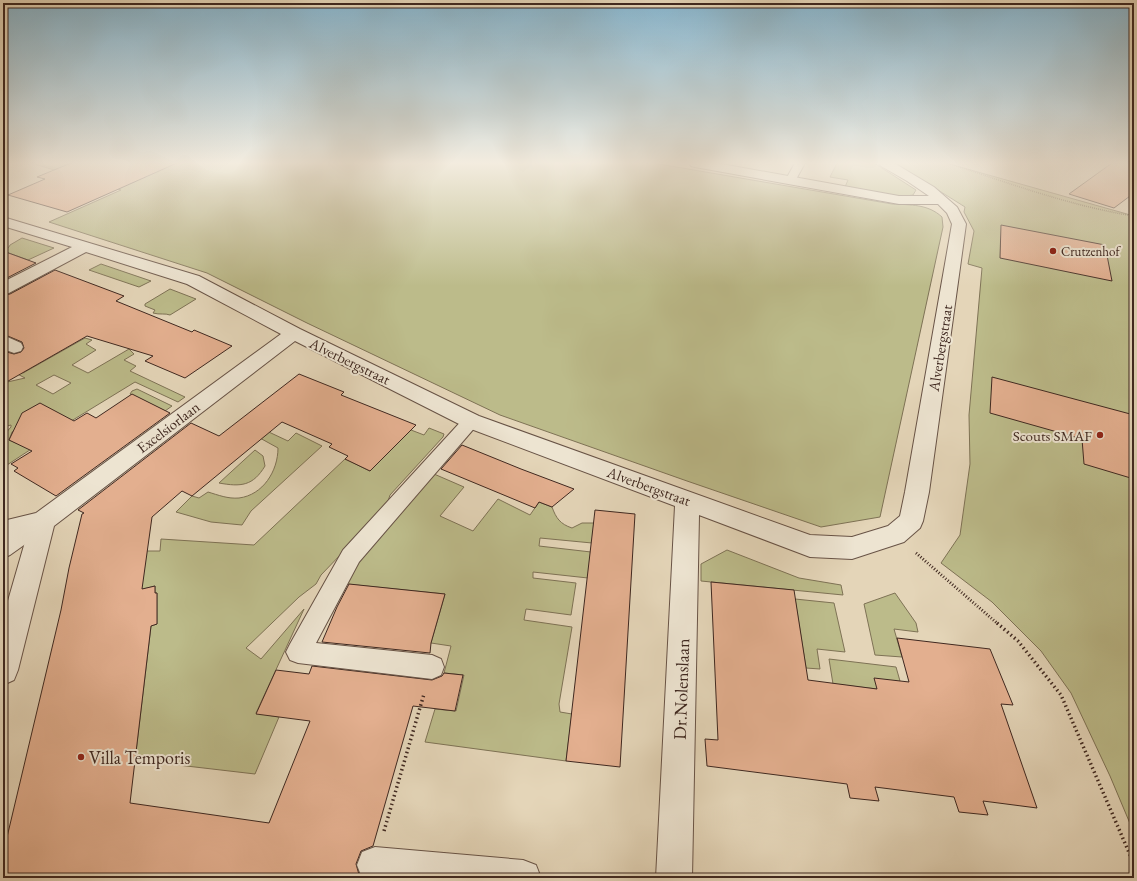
<svg xmlns="http://www.w3.org/2000/svg" width="1137" height="881" viewBox="0 0 1137 881" font-family="'EB Garamond',serif">
<rect width="100%" height="100%" fill="#e4d5b8"/>
<filter id="stains"><feTurbulence type="fractalNoise" baseFrequency=".005" numOctaves="4"/><feColorMatrix values="0 0 0 0 .2 0 0 0 0 .09 0 0 0 0 .02 0 0 0 .5 -.17"/></filter>
<radialGradient id="worn" r=".72"><stop offset=".6" stop-color="#630" stop-opacity="0"/><stop offset="1" stop-color="#630" stop-opacity=".3"/></radialGradient>
<g fill="#bcbb8a" stroke="#7e7255" fill-rule="evenodd">
<path d="M31,163H653L892,204C911,205 928,204 942,217L943,227L880,517L821,527L687,481L500,415L307,323L207,273L49,222L121,190Z"/>
<path d="M837,163H874L916,190L913,195L899,197L845,187L848,180L830,177Z"/>
<path d="M895,163H946L1134,216V833L1110,776L1071,693L1041,651L992,602L941,563L960,535L970,464L969,415L982,268L968,264L974,231L964,212L965,207Z"/>
<path d="M22,238L54,248L28,260L3,251L9,247L10,245Z"/>
<path d="M101,264L151,281L139,287L89,270Z"/>
<path d="M170,289L196,299L170,315C165,313 160,315 153,313L155,310L145,306V304Z"/>
<path d="M85,338L92,340L86,344L96,350L72,365L88,373L129,349L134,354L124,360L136,366L130,371L185,397L178,402L135,382L45,437L23,425L12,432L9,440L16,443L42,442L7,465L3,462V436L11,427V425L3,427V383L25,378L8,369L12,367L23,373ZM54,375L71,383L53,394L36,385Z"/>
<path d="M137,389L172,406L165,411L130,394L132,391Z"/>
<path d="M256,426L288,441L296,433L322,446L251,511L242,525L211,522L176,512L192,496L199,498L208,492C218,495 228,499 239,498C263,495 278,471 278,448L249,432Z"/>
<path d="M429,428L444,434L443,437L390,495L388,501L390,503L321,575L316,584L299,597L246,648L261,659L304,609L256,713L279,717L255,774L135,760L151,626L157,624V593H155V586L140,590L146,551H160L161,539L254,545L345,459L370,471L411,430L424,435Z"/>
<path d="M255,450L263,456L265,466C253,486 241,487 219,483Z"/>
<path d="M434,474L464,487L440,516L473,531L498,499L530,515L539,502L552,507C556,518 560,524 572,528L582,523H594L592,543L540,538L539,546L591,552L588,578L533,572V578L576,583L571,615L526,609L524,620L572,627L559,704L560,712L572,714L566,761L425,742L435,709L456,711L464,675L444,673L451,646L431,643L445,594L346,584L353,566Z"/>
<path d="M727,550L799,578L841,585L843,595L701,581V564Z"/>
<path d="M895,593L916,623L918,632L894,629L902,657L875,655L864,604Z"/>
<path d="M795,599L834,603L845,652L817,649L820,669L806,668Z"/>
<path d="M829,659L896,667L900,681L877,689L833,684Z"/>
</g>
<g fill="#e3af8f" stroke="#3f2820">
<path d="M71,163H177L67,212L8,195L45,179L37,177Z"/>
<path d="M1112,163H1134V193L1114,208L1069,194Z"/>
<path d="M1001,225L1105,245L1112,281L1000,258Z"/>
<path d="M3,251L36,263L3,280Z"/>
<path d="M55,270L124,296L116,301L192,332L194,330L232,346L185,378L145,361L153,356L87,336L3,384V351L14,354L21,352L24,348L22,342L3,334V295L10,294Z"/>
<path d="M299,374L344,392L341,395L416,425L370,471L345,459L348,456L329,447L332,444L282,422L192,496L182,491L152,517L142,589L155,586V593H157V624L151,626L130,803L269,823L310,721L256,714L276,670L309,674L312,666L432,680L442,676L444,673L463,675L455,711L413,706L373,846L361,851L356,864L360,878H3V854L61,610L69,568L82,514L84,513L78,510L191,423L219,436Z"/>
<path d="M992,377L1134,415V479L1084,464L1082,439L990,413Z"/>
<path d="M132,394L170,413L56,496L14,471L18,468L11,464L32,451L9,440L22,413L40,403L74,421L87,413L96,418Z"/>
<path d="M462,445L521,469L574,489L552,507L539,502L535,508L441,469Z"/>
<path d="M595,510L635,514L620,767L566,761Z"/>
<path d="M711,582L794,590L808,680L877,689L874,678L909,682L897,638L990,649L1013,705L1001,704L1037,808L983,801L988,815L959,812L954,797L875,787L879,801L850,798L847,784L707,766L705,739L718,740Z"/>
<path d="M349,584L445,594L431,643L430,653L322,642L337,607Z"/>
</g>
<g fill="none" stroke-linecap="round" stroke-linejoin="round">
<g stroke="#685346" stroke-width="2">
<g id="service">
<path d="M795,163H805L794,183H786L785,181Z"/>
<path d="M471,415L477,417L480,421L477,425L359,562L316,643L432,655L441,659L444,667L441,675L432,679L298,663L290,660L286,652L290,644L343,550L465,417Z"/>
<path d="M41,514L48,516L51,522L48,528L10,555L3,558V538L34,516Z"/>
</g>
</g>
<g stroke="#685346" stroke-width="2">
<g id="minor">
<path d="M689,163H716L899,196H929L907,181L881,166L879,163H894L934,187L957,207L966,224L929,492L923,521L920,528L904,542L852,559L810,557L699,515L692,878H656L675,506L463,426L295,341L54,526L18,670L14,680L3,685V618L27,535L3,541V521L36,513L281,334L187,284L86,252L9,293L3,294V282L72,247L3,226V217L199,276L300,329L479,416L810,535L852,537L888,526L900,516L905,492L952,224L947,213L938,204H899L695,167L691,166Z"/>
<path d="M3,335L21,343L23,347L21,351L14,353L3,349Z"/>
<path d="M375,847L523,860L536,865L541,878H362L357,865L362,852Z"/>
</g>
</g>
<path stroke="#3f2820" stroke-width="1.5" stroke-dasharray="0.5 1.5" stroke-linecap="butt" d="M947,163C1009,183 1070,206 1134,216"/>
<path stroke="#3f2820" stroke-width="3" stroke-dasharray="1 2" stroke-linecap="butt" d="M916,553L998,624"/>
<g stroke="#3f2820" stroke-width="3.5" stroke-dasharray="1.5 3" stroke-linecap="butt">
<path d="M997,623L1018,641L1061,695L1134,864"/>
<path d="M384,831L424,694"/>
</g>
<use href="#service" fill="#ede4d1" fill-rule="evenodd"/>
<use href="#minor" fill="#ede4d1" fill-rule="evenodd"/>
</g>
<linearGradient id="sky" x2="0" y2="1"><stop stop-color="#87b6cf"/><stop offset="0.57" stop-color="#f3ecdf"/><stop offset="1" stop-color="#f3ecdf" stop-opacity="0"/></linearGradient>
<rect width="1137" height="286" fill="url(#sky)"/>
<g fill="#8f2418" stroke="#ede4d1" stroke-width="1.5">
<circle cx="1053" cy="251" r="4"/>
<circle cx="1100" cy="435" r="4"/>
<circle cx="81" cy="757" r="4"/>
</g>
<g text-anchor="middle" dominant-baseline="central" stroke-width="4" stroke-linejoin="round" paint-order="stroke">
<g font-size="13" fill="#3f2820" stroke="#ede4d1" text-anchor="start">
<text x="1061" y="251">Crutzenhof</text>
</g>
<g font-size="15" fill="#3f2820" stroke="#ede4d1">
<text transform="translate(940 348) rotate(-81)">Alverbergstraat</text>
<text transform="translate(350 361) rotate(26)">Alverbergstraat</text>
<text transform="translate(168 427) rotate(-37)">Excelsiorlaan</text>
<text transform="translate(649 486) rotate(20)">Alverbergstraat</text>
</g>
<g font-size="15" fill="#3f2820" stroke="#ede4d1" text-anchor="end">
<text x="1092" y="435">Scouts SMAF</text>
</g>
<g font-size="18" fill="#3f2820" stroke="#ede4d1">
<text transform="translate(681 689) rotate(-88)">Dr.Nolenslaan</text>
</g>
<g font-size="18" fill="#3f2820" stroke="#ede4d1" text-anchor="start">
<text x="89" y="757">Villa Temporis</text>
</g>
</g>
<rect width="1137" height="881" fill="none" stroke="#e4d5b8" stroke-width="16"/>
<rect x="4" y="4" width="1129" height="873" fill="none" stroke="#3f2820" stroke-width="2"/>
<rect x="8" y="8" width="1121" height="865" fill="none" stroke="#3f2820"/>
<rect width="100%" height="100%" filter="url(#stains)"/>
<rect width="100%" height="100%" fill="url(#worn)"/>
</svg>
